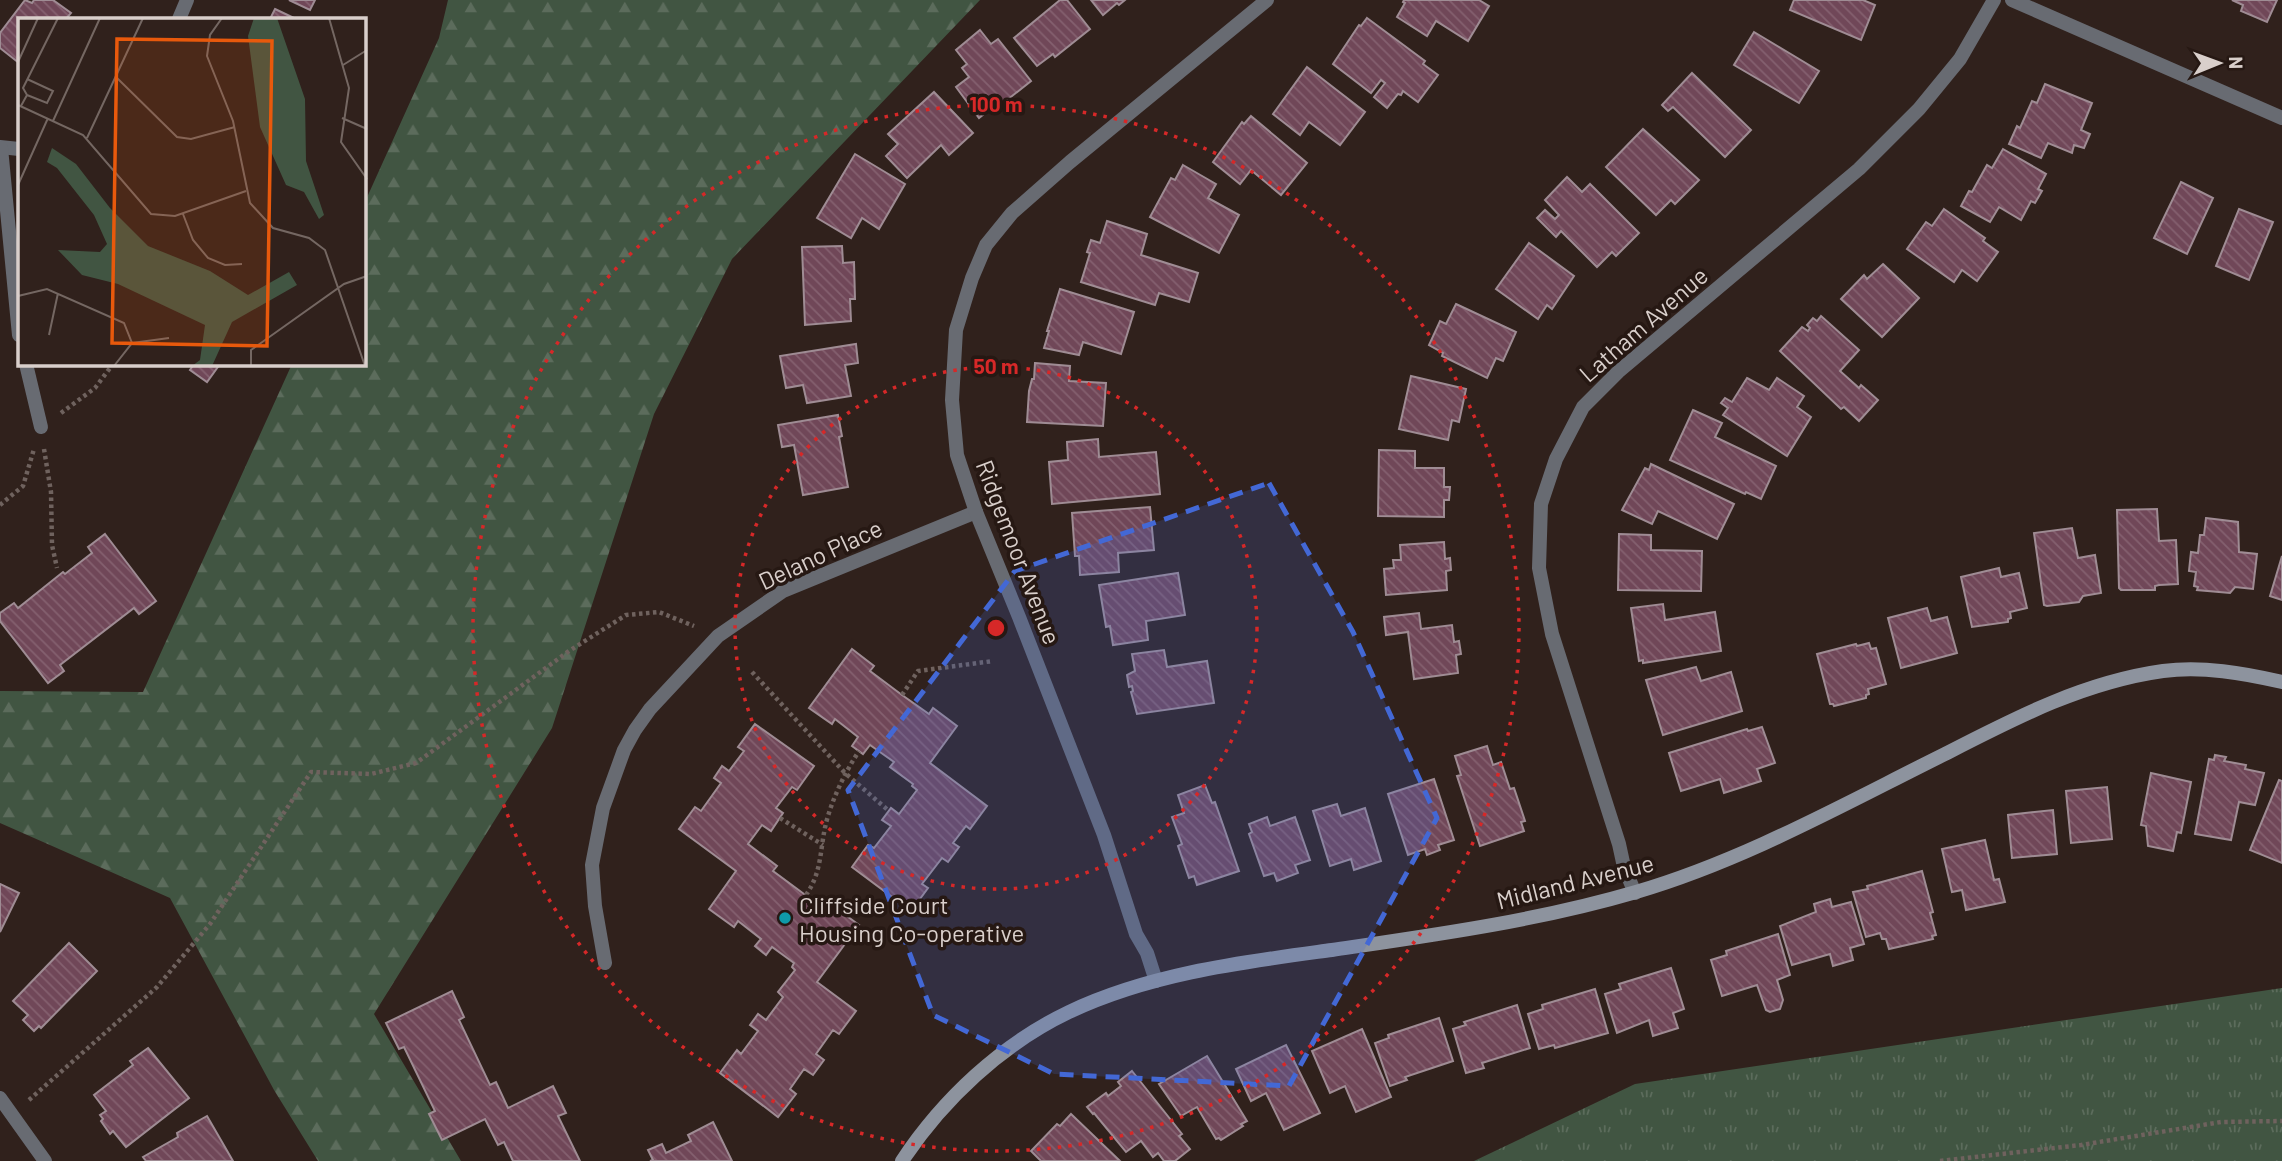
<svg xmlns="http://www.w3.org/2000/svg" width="2282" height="1161" viewBox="0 0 2282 1161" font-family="Barlow,sans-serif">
<defs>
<pattern id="forest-firs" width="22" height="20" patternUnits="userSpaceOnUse" patternTransform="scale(1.75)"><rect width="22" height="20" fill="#415542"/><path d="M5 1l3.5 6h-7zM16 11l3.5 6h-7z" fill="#5c6c5c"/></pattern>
<pattern id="park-tufts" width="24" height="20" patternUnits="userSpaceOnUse" patternTransform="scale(1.75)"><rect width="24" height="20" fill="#415542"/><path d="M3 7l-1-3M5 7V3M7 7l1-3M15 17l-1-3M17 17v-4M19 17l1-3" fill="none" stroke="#5c6c5c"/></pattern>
<pattern id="building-back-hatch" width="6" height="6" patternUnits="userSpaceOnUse" patternTransform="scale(1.75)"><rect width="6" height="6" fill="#704758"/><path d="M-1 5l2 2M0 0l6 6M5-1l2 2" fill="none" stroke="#84606f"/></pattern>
</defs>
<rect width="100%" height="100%" fill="#30211c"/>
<path fill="url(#forest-firs)" d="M448,0H980L732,259L654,414L552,728L374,1014L461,1161H318L274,1090L170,898L0,823V691L143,692L292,364H364V204L439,38Z"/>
<path fill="url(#park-tufts)" d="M2282,988V1161H1474L1635,1084Z"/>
<g fill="url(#building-back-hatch)" stroke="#9f8c94" stroke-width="2">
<path d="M25,0L32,3L34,0H53L71,13L66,19H19V63L0,48V33Z"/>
<path d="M289,0H315L310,10Z"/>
<path d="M1060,0H1067L1090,29L1055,57L1053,54L1037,66L1014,38Z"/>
<path d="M1091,0H1125L1119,5L1117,3L1103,15Z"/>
<path d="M1404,0H1479L1489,6L1468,41L1436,21L1427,36L1397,17L1405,3L1403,2Z"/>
<path d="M1794,0H1863L1875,5L1861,40L1790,10Z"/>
<path d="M2232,0H2277L2267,22L2241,11L2243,5Z"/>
<path d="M275,9L296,19H270Z"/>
<path d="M1367,18L1425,61L1423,64L1438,75L1418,102L1403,91L1401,95L1398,94L1387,108L1374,97L1385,83L1381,80L1371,93L1333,64L1359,25L1361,26Z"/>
<path d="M980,30L991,44L998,39L1031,81L997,108L994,106L979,118L956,87L969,77L962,68L967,64L956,50Z"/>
<path d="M1754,32L1819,71L1799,103L1734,65Z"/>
<path d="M1307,67L1365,112L1340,145L1309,122L1300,135L1273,114Z"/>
<path d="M1692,73L1751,130L1725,157L1673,107L1668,111L1662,105Z"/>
<path d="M2045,84L2092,103L2081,130L2090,134L2084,148L2074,145L2072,153L2048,143L2041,158L2009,144L2017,126L2020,128L2032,101L2037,103Z"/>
<path d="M934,92L973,133L949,155L941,145L907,178L886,156L898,144L888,134Z"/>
<path d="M1251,116L1307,163L1281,195L1251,170L1240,184L1213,162L1242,122L1244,124Z"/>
<path d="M1643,129L1699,180L1675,204L1671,200L1656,215L1606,167Z"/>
<path d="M2003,149L2046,174L2038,189L2042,191L2035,203L2031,201L2021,220L1999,207L1990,222L1961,206L1969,191L1972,192L1987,165L1992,168Z"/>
<path d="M855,154L905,184L879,229L862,218L851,238L817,218Z"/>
<path d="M1183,165L1216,184L1208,198L1239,215L1219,253L1150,217L1171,178L1175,180Z"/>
<path d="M1567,177L1582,192L1590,184L1639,233L1616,256L1612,252L1597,267L1561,231L1556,237L1537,218L1545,210L1555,219L1559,215L1545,200Z"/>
<path d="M2181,182L2213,198L2187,254L2154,238Z"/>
<path d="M1944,209L1985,238L1983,241L1998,252L1977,281L1962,270L1954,282L1907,249L1926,222L1932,226Z"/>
<path d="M2239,209L2273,222L2249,280L2216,266Z"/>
<path d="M1107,221L1147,234L1141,255L1198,273L1189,302L1159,293L1155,305L1081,282L1090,253L1087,252L1091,240L1100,243Z"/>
<path d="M1529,243L1574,276L1552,309L1547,305L1538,319L1496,289Z"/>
<path d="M842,246L843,263L854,262L855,299H850L851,321L805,325L802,247Z"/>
<path d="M1883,264L1919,298L1882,337L1841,299L1864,275L1867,279Z"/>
<path d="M1060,289L1134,312L1121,354L1083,342L1079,355L1044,348L1049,331H1047Z"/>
<path d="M1456,304L1516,332L1503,361L1496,358L1487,378L1442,356L1443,353L1429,345L1440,321L1446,324Z"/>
<path d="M1821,316L1859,350L1840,371L1859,388L1861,385L1878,400L1859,421L1844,407L1841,409L1780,351L1802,327L1808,331L1810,328L1807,325L1813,318L1817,321Z"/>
<path d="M856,344L858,363L845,365L851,396L807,403L803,385L786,388L780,356Z"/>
<path d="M1035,363L1070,366L1069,381L1106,383L1103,426L1027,422L1029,391L1032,379H1034Z"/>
<path d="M194,364H220L207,382L190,370Z"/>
<path d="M1411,376L1466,389L1459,422L1452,420L1448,440L1399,429Z"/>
<path d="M1747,378L1769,390L1777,378L1804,396L1797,407L1811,417L1787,456L1723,415L1728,408L1721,403L1725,398L1732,402Z"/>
<path d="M1693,410L1722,423L1715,437L1776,466L1761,499L1746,492L1745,494L1670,460Z"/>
<path d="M838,415L842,436L839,437L848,487L803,495L794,445L782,447L778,425Z"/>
<path d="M1098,439L1099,457L1156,452L1160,494L1052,504L1049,462L1068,460L1067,442Z"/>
<path d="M1379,450L1415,451V468H1444V487H1450L1449,500H1444V517L1378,516Z"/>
<path d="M1651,464L1734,504L1717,539L1658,511L1652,524L1622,510L1645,468L1649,470Z"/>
<path d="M1150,507L1154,550L1118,553L1119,572L1080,575L1079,556H1075L1072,513Z"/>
<path d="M2157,509L2159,541L2176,540L2178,584L2159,585L2155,586V590H2121L2119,588L2117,510Z"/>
<path d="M2206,518L2238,522L2239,552L2257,554L2253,589L2235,587L2230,593L2197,590L2198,587L2194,586L2196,572L2189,571L2191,552L2198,553L2200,535H2204Z"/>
<path d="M2072,528L2078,558L2095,555L2101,593L2083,596L2079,602L2047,606L2044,605L2034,533Z"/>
<path d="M105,534L156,601L139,614L134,608L60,665L64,671L48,683L0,621V613L14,603L18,608L63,572L65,574L92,553L88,547Z"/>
<path d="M1619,534L1651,535V550L1702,551L1701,591L1618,590Z"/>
<path d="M1444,542L1445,559L1450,558L1451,570L1446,571L1447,590L1386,595L1384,569L1394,568L1393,560H1401L1400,545Z"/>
<path d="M2282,556V600L2270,596Z"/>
<path d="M1999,568L2001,577L2019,573L2027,608L2010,612L2011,618L2008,619V622L1972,627L1961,577Z"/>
<path d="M1178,573L1185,615L1146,621L1148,640L1113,645L1110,626L1106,627L1099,585Z"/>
<path d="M1663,604L1665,620L1715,612L1721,651L1643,663V660L1639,661L1631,608Z"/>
<path d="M1927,608L1931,621L1947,617L1957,653L1901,668L1888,618Z"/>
<path d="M1419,613L1421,629L1452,625L1454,642L1459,641L1461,654L1456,655L1458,673L1414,679L1408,632L1386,635L1384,617Z"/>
<path d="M1869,643L1871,649L1876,648L1886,684L1868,689L1869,694L1866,695V698L1834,706L1833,704H1830L1817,654L1856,644L1857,646Z"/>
<path d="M852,649L874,666L870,671L902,695L929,714L933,708L957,726L930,763L987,806L970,829L966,826L953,843L959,847L948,862L942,858L922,884L928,888L911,911L852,867L868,845L874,848L891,826L882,820L891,808L899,814L917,790L912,786L913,784L890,767L894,762L870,745L863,754L852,746L858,737L835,719L832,724L809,708Z"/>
<path d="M1164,650L1167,667L1207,661L1214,703L1137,714L1131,692L1133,691L1132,686L1129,687L1127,675L1135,671L1132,654Z"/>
<path d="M1696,667L1701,681L1731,672L1742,711L1663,735L1646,680Z"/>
<path d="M755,724L814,766L797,790L792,787L776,808L783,813L771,831L762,825L748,844L777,866L773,871L831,914L836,908L859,925L817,982L856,1011L839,1034L833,1030L816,1054L824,1060L813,1075L804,1069L790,1089L796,1094L778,1117L720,1073L737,1050L741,1054L758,1031L750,1025L758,1014L766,1020L783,997L778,992L795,970L792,967L794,963L772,947L766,955L755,946L761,939L738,921L734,927L709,909L736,871L679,829L695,807L701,811L721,783L714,778L722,766L729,771L744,751L738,747Z"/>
<path d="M1762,727L1775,763L1757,769L1761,781L1724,793L1720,779L1681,791L1669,753L1747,729L1748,731Z"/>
<path d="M1487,746L1493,765L1501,762L1510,789L1514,788L1525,821L1521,822L1524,831L1480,846L1457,776L1461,775L1455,756Z"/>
<path d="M2215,755L2226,757L2224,761L2246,765L2245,769L2264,773L2255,805L2239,802L2231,840L2195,834L2209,759L2214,760Z"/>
<path d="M2151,773L2191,782L2181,833L2177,832L2173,851L2148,846L2146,826L2141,825Z"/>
<path d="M1434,779L1454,840L1438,845L1440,850L1427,855L1425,849L1408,855L1388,794Z"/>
<path d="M2279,780L2282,781V863L2250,850Z"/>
<path d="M1205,785L1212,803L1215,802L1239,871L1197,885L1194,876L1189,878L1178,846L1182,844L1172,817L1184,813L1178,795Z"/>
<path d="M2107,787L2112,839L2071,843L2066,791Z"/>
<path d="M1337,804L1341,816L1365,808L1381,861L1354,870L1351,859L1330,866L1313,811Z"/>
<path d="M2053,810L2057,854L2012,858L2008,815Z"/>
<path d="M1267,817L1270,826L1295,817L1310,860L1295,865L1298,873L1277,881L1274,873L1264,876L1249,834L1252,832L1249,824Z"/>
<path d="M1985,840L1994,880L1999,879L2005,902L1966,910L1962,890L1952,892L1942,849Z"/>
<path d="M1922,871L1933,912L1930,913L1936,935L1932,936L1933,939L1889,949L1886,939H1882L1880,933L1866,937L1853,892L1868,889L1867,886Z"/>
<path d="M0,884L19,893L0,932Z"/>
<path d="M1830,899L1832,907L1851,902L1864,944L1850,948L1853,960L1833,966L1830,954L1792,965L1780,926L1816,912L1814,904Z"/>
<path d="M1778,934L1790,975L1777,980L1783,1000L1780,1009L1770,1012L1766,1010L1757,985L1722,996L1711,960L1727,955L1726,951Z"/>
<path d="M69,943L97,971L41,1028L39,1026L34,1031L23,1020L28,1015L13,1001Z"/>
<path d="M1671,968L1684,1009L1673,1013L1678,1028L1653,1036L1649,1020L1617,1033L1605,994L1621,989L1619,984Z"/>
<path d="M1595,989L1608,1033L1555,1048L1554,1045L1539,1049L1528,1014L1543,1009L1542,1005Z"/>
<path d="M452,991L464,1017L459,1020L490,1085L496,1082L508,1108L553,1086L566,1113L558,1116L580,1161H513L504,1142L498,1145L485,1119L442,1140L429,1114L435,1111L404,1047L399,1049L386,1023Z"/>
<path d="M1517,1005L1530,1048L1482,1063L1484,1068L1466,1073L1453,1029L1466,1025L1464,1022Z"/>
<path d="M1439,1018L1453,1061L1405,1077L1407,1080L1390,1086L1375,1043L1389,1038L1388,1035Z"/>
<path d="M1362,1029L1391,1097L1356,1112L1345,1086L1330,1093L1312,1051Z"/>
<path d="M1286,1045L1320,1113L1284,1130L1266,1093L1251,1101L1236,1069Z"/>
<path d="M148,1048L189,1098L126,1147L113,1131L110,1134L101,1121L103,1119L100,1115L106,1111L94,1095L133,1065L130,1061Z"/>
<path d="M1207,1056L1247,1121L1241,1124L1243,1126L1221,1140L1219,1138L1216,1139L1197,1107L1181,1116L1159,1084Z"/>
<path d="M1132,1071L1182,1134L1179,1136L1190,1149L1175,1161H1164L1158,1153L1153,1157L1141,1141L1126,1152L1094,1113L1093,1114L1087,1107L1106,1093L1108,1096L1121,1086L1118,1082Z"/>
<path d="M1071,1114L1120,1161H1041L1031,1151L1057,1124L1060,1126Z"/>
<path d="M207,1116L233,1161H146L143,1157L178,1137L177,1133Z"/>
<path d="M713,1122L732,1161H650L653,1160L648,1150L662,1144L666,1153L691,1141L688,1135Z"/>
</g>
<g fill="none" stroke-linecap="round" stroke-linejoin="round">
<g stroke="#6f625e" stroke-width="4.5" stroke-dasharray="3.5 3.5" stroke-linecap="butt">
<path d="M61,413L95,388L113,364"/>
<path d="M44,449L51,492L52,545L57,568"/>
<path d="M0,505L23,486L34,449"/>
<path d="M752,672L845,773L889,811"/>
<path d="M902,695L918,671L993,661"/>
<path d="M780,818L823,845"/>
<path d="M806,895C824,869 819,845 828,816C835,793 846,771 859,751"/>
<path d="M29,1100L157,987L210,924L311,772L371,774L416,763L569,651L626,615L659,612L694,626"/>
<path d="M1940,1161L2081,1145L2221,1122L2282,1121"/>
</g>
<g stroke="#686b72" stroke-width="14">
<path d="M2012,0L2282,118"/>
<path d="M179,19L187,0"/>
<path d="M0,147L19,149"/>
<path d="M1,148L19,335"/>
<path d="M26,364L41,427"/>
<path d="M1635,893L1624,867L1619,844L1552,634L1539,568L1541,504L1556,459L1583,407L1618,372L1859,169L1919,109L1960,59L1994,0"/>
<path d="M605,963L595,906L592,865L598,834L603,808L624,750L635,730L650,709L718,636L783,591L976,512"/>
<path d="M1156,981L1147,953L1136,934L1104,835L1019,617L976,512L957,455L952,400L956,330L972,278L986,245L1012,213L1070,162L1267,0"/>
<path d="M0,1098L45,1161"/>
</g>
<path stroke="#8d939e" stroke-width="14" d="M902,1161C943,1099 1002,1044 1069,1012C1151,973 1244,962 1332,950C1434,935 1537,921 1636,892C1745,860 1844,804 1945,754C2015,718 2084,682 2163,671C2203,666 2243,673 2282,682"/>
</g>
<path fill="#4368d5" fill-opacity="0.2" stroke="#4368d5" stroke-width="5" stroke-dasharray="14 9" stroke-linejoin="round" d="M1269,483L1353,632L1437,818L1289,1086L1054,1074L933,1015L848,790L1015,571Z"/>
<g fill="none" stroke="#d62828" stroke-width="3.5" stroke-dasharray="3.5 7">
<circle cx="996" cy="628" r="261"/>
<circle cx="996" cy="628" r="523"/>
</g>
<circle fill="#0f9aa8" stroke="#261813" stroke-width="2.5" cx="785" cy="918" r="7"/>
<g text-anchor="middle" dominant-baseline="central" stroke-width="7" stroke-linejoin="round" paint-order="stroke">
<g font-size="24" fill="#d9cfcb" stroke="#261813">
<text transform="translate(1643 324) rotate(-41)">Latham Avenue</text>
<text transform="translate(1019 552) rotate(69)">Ridgemoor Avenue</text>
<text transform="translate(820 554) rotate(-25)">Delano Place</text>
<text transform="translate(1575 881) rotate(-14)">Midland Avenue</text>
</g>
<g font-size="24" fill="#d9cfcb" stroke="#261813" text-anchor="start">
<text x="799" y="904">Cliffside Court<tspan x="799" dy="28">Housing Co-operative</tspan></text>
</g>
</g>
<g transform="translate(18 18)">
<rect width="348" height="348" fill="#30211c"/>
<path d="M34,130L58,146L92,190L130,228L192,253L230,277L271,254L279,267L214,304L194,348H174L182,342L187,307L100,266L64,257L40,232L82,234L89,226L76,197L39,150L29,144Z" fill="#415542"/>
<path d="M236,0H259L287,81L288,143L306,197L301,201L286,174L268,167L242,109L230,18Z" fill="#415542"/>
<path fill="none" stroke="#746762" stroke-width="2" d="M204,0L192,17L189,38L215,103L232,185L255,210L291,220L307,232L347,348M311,0L331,70L323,124L349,161M0,44L20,0M325,47L349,32M98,59L159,119L173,121L217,109M9,61L35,73L29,85L9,77M0,87L65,117L133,196L157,198L228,173M3,88L9,77L5,70L40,0M324,100L349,111M35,103L82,0M69,120L125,0M0,167L30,100M165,196L175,222L190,240L207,247L224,246M0,278L29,271L106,305L114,325L96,348M31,317L40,275M114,325L151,320M233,348V332L326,266L349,258"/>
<path fill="#e8590c" fill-opacity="0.15" stroke="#e8590c" stroke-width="3.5" d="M99,21L254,23L249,328L94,325Z"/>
<rect width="348" height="348" fill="none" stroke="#d9cfcb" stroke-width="3.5"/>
</g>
<circle cx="996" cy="628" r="10" fill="#d62828" stroke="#261813" stroke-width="3.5"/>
<g font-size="21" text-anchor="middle" font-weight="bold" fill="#d62828" stroke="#261813" stroke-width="7" stroke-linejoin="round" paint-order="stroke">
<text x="996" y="112">100 m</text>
<text x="996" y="374">50 m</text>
</g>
<g transform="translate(2219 63) rotate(89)" stroke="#261813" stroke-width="5" paint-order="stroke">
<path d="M0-5L12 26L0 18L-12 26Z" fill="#d9cfcb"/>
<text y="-10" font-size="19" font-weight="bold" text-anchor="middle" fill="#d9cfcb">N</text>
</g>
</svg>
